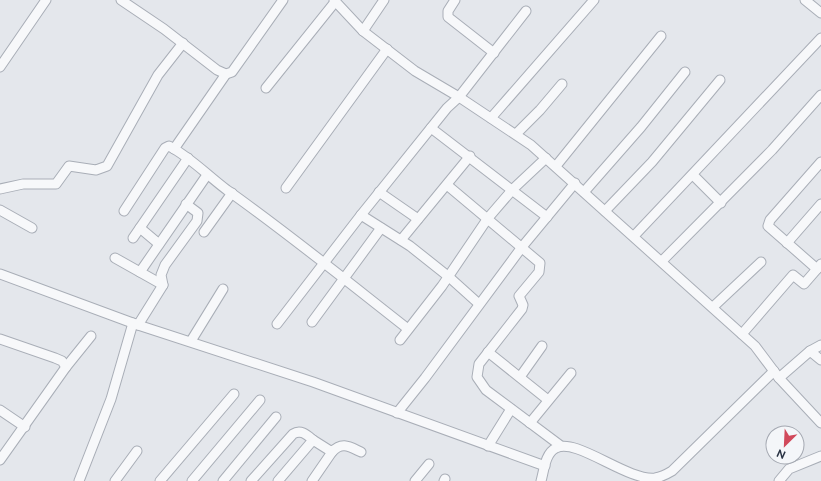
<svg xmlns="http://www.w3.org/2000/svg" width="821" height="481" viewBox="0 0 821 481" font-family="Raleway,sans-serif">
<rect width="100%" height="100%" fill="#e4e7ec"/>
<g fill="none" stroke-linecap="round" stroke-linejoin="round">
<g stroke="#a9aeb7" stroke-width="11">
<g id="minor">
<path d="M121,0L164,29L217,70L226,74L232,72L283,0"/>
<path d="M334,0L363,31L415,71L459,97L531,145L755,346L779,378L821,423"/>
<path d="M455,0L448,11V17L494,53"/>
<path d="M805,0L821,13"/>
<path d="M363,31L384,0"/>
<path d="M0,67L46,0"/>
<path d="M266,88L335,2"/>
<path d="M491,118L594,0"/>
<path d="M431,128L547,217"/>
<path d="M516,134L540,110L562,84"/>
<path d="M174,149L226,74"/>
<path d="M821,162L770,220L768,226L817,269L821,264"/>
<path d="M556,166L661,36"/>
<path d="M693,175L721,203"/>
<path d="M447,185L540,263L539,272L519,296L523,305L522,309L479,364L477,377L486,390L561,446"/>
<path d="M286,188L387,49"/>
<path d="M0,189L23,184H56L69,166L96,170L107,166L158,75L183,43"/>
<path d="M379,192L418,219"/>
<path d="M584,192L641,127L685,72"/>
<path d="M0,210L32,228"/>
<path d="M124,211L165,148L169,146C190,157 207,175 227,190C289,234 348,282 408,329"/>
<path d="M605,211L652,162L720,80"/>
<path d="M361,215L410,246L449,277L479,304"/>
<path d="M140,228L159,244"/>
<path d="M204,232L232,193"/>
<path d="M634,236L821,38"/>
<path d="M133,238L188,158"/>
<path d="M401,240L470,156"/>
<path d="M787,243L821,204"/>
<path d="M115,258L163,285"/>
<path d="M662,261L772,150L821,95"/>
<path d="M140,272L207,175"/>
<path d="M0,274L138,325L313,382L545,466"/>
<path d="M713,307L761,262"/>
<path d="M312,322L381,228"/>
<path d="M277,324L361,215L447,108L459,97L526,11"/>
<path d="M138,325L163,285L161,275L165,265L197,221L198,213L186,204"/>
<path d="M742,334L793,275L804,284L817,269"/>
<path d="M0,339L55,358L62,361L66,367L0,460"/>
<path d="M400,340L442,286L488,218L513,189L546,158"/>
<path d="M191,341L223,289"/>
<path d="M810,351L821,360"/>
<path d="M488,352L548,400"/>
<path d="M66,367L91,336"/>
<path d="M520,377L542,346"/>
<path d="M779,378L810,351L821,345"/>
<path d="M0,410L25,427"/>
<path d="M397,413L425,378L522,247L575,183"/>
<path d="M530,423L571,373"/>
<path d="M488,446L511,409"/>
<path d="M79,481L111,399L133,323"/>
<path d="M115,481L137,451"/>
<path d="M160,481L234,394"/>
<path d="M192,481L260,400"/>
<path d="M223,481L276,417"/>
<path d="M251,481L293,434C301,429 307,435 313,440"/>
<path d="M278,481L313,440L332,452C342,441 350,447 361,452"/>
<path d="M312,481L332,452"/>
<path d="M415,481L429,464"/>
<path d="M444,481L445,479"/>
<path d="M541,481C544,471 545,453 556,448C576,437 627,481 655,478C661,477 667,474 672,471L774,371"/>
<path d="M779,481L789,469L821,456"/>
</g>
</g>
<use href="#minor" stroke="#f7f8fa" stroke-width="9"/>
</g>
<g transform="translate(785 445) rotate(204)"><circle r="19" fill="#f4f6f9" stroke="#a4a8b1"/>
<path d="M0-3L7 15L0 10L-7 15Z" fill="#d1495b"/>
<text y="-6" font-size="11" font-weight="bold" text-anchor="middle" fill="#2b3445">N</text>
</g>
</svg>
